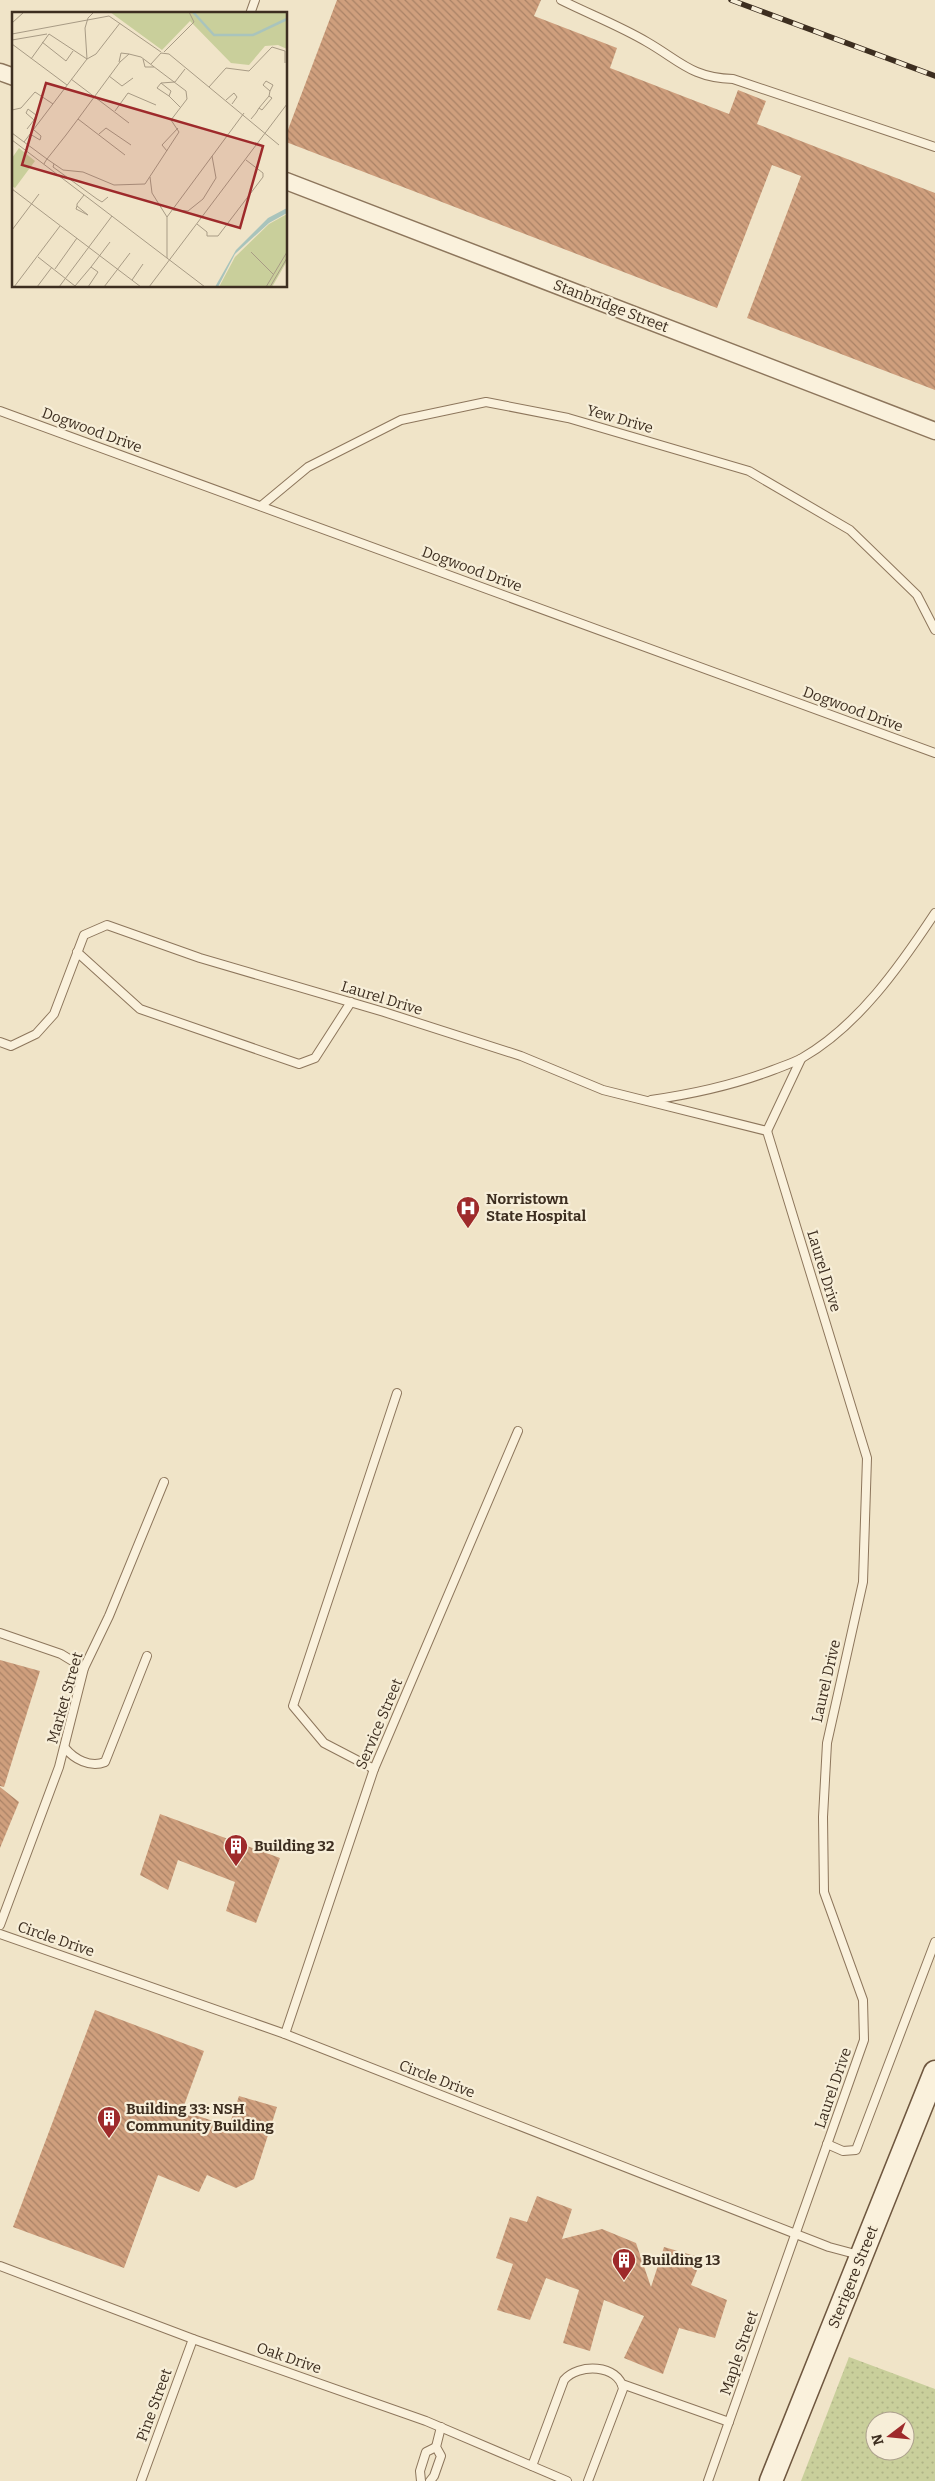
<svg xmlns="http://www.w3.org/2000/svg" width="935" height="2481" viewBox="0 0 935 2481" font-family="Bitter,serif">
<defs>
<pattern id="park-dots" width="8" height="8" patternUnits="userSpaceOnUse" patternTransform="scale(1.25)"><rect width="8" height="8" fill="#c9cf9b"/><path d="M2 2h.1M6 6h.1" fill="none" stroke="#aeb285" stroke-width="1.8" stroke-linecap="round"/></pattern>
<pattern id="building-back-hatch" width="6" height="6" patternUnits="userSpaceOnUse" patternTransform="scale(1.25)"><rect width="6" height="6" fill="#cf9f7d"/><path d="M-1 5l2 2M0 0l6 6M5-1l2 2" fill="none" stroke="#a98266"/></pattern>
</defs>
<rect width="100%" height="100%" fill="#f0e4c8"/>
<path fill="url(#park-dots)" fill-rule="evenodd" d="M849,2357L935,2389V2481H801ZM875,2421H905V2451H875Z"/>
<g fill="url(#building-back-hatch)">
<path d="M337,0H541L534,16L617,48L610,68L729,114L738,90L766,101L757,124L935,193V390L747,318L801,176L772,165L717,308L286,142V135Z"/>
<path d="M0,1660L40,1671L4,1787L0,1786Z"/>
<path d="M0,1787L19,1802L0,1848Z"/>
<path d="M160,1814L280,1858L256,1923L226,1911L235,1882L178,1860L168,1890L140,1875Z"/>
<path d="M95,2010L204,2051L182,2111L229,2126L239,2096L277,2107L254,2179L236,2188L207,2175L199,2192L158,2175L124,2268L13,2227Z"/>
<path d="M537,2196L572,2209L562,2239L602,2229L636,2243L651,2287L664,2247L702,2258L691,2285L727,2300L715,2338L679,2328L663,2374L624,2358L644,2316L604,2300L590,2351L563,2343L579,2290L546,2278L530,2320L497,2310L513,2264L496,2258L510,2217L527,2222Z"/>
</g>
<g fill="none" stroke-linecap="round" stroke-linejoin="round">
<g stroke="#8d765c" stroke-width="10">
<g id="lane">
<path d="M561,0C589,14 620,26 647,42C680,61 692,78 733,79L935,147"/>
<path d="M250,14L255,0"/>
<path d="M0,411L935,753"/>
<path d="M261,506L308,467L401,420L486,402L568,418L749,471L850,530L917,595L935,630"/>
<path d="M77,952L140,1009L299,1064L315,1058L351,1002"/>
<path d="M0,1042L11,1046L36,1034L54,1014L84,935L107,925L200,958L384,1012L521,1056L603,1090L767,1131L867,1458L863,1582L827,1743L823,1817L824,1892L863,2000L864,2040L708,2481"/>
<path d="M651,1100C693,1094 734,1085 773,1070C783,1066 793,1063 802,1058C858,1026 900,966 935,913"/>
<path d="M767,1131L801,1059"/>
<path d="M0,1633L61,1654L84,1668"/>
<path d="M65,1748C74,1759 90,1768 105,1762L147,1656"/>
<path d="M374,1769L324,1743L293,1706L397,1393"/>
<path d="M0,1925L59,1767L84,1668L109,1616L164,1482"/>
<path d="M0,1934L285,2034L829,2247L859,2255"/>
<path d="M285,2034L374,1769L518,1431"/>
<path d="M827,2144L843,2151L856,2150L935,1942"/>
<path d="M0,2266L193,2339L426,2421L567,2481"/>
<path d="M622,2384L729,2422"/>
<path d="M532,2466L564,2380C578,2363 619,2364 623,2389L588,2481"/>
<path d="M141,2481L193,2339"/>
<path d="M421,2481L420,2471L426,2452L436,2447"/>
<path d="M430,2481L434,2476L441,2456L436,2447L441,2427"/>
</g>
</g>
<g stroke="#8d765c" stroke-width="19">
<g id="street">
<path d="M0,72L14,77"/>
<path d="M286,181L935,431"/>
</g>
</g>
<g stroke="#6f573f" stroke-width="25">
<path id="secondary" d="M771,2481L935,2072"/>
</g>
<use href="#lane" stroke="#faf1dc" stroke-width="8"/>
<use href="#street" stroke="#faf1dc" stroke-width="16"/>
<use href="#secondary" stroke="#faf1dc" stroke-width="22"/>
<g stroke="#3d2e20" stroke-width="5.5">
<path id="rail" d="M731,0L935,76"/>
</g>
<use href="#rail" stroke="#f7eed8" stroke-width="4" stroke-dasharray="11" stroke-linecap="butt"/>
</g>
<defs>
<g id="hospital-pin" transform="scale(1.25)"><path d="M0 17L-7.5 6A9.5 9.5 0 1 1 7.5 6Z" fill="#9e2a2b" stroke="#f7eed8"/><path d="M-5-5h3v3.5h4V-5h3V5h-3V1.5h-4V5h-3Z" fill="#fff"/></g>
<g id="building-pin" transform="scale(1.25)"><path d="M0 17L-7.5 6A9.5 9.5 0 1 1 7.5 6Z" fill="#9e2a2b" stroke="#f7eed8"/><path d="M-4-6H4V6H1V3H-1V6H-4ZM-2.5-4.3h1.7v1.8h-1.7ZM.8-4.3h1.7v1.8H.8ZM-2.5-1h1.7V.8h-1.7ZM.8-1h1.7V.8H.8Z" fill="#fff"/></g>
</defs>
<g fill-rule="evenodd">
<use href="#hospital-pin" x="468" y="1208"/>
<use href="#building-pin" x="236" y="1846"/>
<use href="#building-pin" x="109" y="2118"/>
<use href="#building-pin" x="624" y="2260"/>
</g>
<g text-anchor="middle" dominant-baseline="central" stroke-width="4.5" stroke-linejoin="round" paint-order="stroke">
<g font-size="15" fill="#3d2e20" stroke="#f7eed8">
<text transform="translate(611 306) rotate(21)">Stanbridge Street</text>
<text transform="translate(620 419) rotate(16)">Yew Drive</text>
<text transform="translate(92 430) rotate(20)">Dogwood Drive</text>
<text transform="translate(472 569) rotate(20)">Dogwood Drive</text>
<text transform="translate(853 709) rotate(20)">Dogwood Drive</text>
<text transform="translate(382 998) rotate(17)">Laurel Drive</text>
<text transform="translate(824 1271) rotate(73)">Laurel Drive</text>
<text transform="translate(826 1681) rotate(-77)">Laurel Drive</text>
<text transform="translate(65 1698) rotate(-74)">Market Street</text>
<text transform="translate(379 1724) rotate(-67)">Service Street</text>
<text transform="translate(56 1939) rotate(19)">Circle Drive</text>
<text transform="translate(437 2079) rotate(21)">Circle Drive</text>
<text transform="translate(833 2088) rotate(-71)">Laurel Drive</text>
<text transform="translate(853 2277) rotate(-68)">Sterigere Street</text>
<text transform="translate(739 2353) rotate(-71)">Maple Street</text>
<text transform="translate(289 2358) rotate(19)">Oak Drive</text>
<text transform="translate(154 2405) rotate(-70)">Pine Street</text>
</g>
<g font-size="15" font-weight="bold" fill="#3d2e20" stroke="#f7eed8" text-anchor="start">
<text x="486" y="1199">Norristown<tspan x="486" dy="17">State Hospital</tspan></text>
<text x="254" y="1846">Building 32</text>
<text x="126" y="2109">Building 33: NSH<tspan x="126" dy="17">Community Building</tspan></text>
<text x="642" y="2260">Building 13</text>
</g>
</g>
<g transform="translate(12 12)">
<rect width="275" height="275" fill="#f0e4c8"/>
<path d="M98,0H275V37L266,33L253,34L237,53L219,51L178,9L150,38ZM7,136L23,149L3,176L0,174V146ZM275,202V249L260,275H207L223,245L257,212Z" fill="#c9cf9b"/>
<path d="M275,196V201L257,211L223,242L206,275H203L224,238L256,206Z" fill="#a9c4bc"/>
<path fill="none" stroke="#a9c4bc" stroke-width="2.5" d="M181,0L202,23H241L275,7"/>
<path fill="none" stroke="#a89b85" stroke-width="1" d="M0,11L12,0M0,22L97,4L149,40M0,28L35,22M30,30L54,49L61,39M0,32L55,73M152,40L182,10L177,0M19,47L37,22L75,47M75,47L73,16L76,6L82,0M131,47L133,55H142M107,50L109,41L117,42M139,52L149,41L157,42L267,133M97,64L110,74L121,66M59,67L117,111M149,71L163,70L173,57M197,75L214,56L237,59L260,35L273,39V51M157,84L145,76L149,71L159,79L157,84L169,96M257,84L258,79L251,73L254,69L261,73L258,79M214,88L222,81L225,85L220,92M0,98L9,96L23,80L41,92M103,99L116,81L144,93M66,107L113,143M239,107L244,101L247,96L257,84L260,86L250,98L247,96M15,117L22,108L24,103L16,97L14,101L22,108M0,121L12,130L35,147L51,158L71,160L102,173L133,172L167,120L159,108L175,87L174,79L129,45L117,42L108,50L66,107L54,123L35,147L33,150L32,152M18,122L28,128L29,124L22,118M87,122L94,116L119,133M0,128L193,275M12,130L75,47L84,42L108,11M155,139L150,133L166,116M42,152L41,155L85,187L90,190L96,185M138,165L140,181L155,205V246M0,177L129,275M65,194L76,203L64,197L65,194V192L72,183M161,198L176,199L191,187L204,166L200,144M155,205L232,101M185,212L195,220V224H206L251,165V161L234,148M0,218L27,182M239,240L261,262M26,245L63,274M79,255L98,230M43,257L65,226M120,268L131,252M63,274L79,255L86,260L76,275M2,275L48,214M25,275L40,255M47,275L100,204M92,275L118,241M137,275L275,92M254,275L275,240M258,275L275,246"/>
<path fill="#9e2a2b" fill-opacity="0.15" stroke="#9e2a2b" stroke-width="2.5" d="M34,71L251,134L228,216L10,153Z"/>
<rect width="275" height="275" fill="none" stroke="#3d2e20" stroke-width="2.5"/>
</g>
<g transform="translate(890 2436) rotate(254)"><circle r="24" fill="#f7eed8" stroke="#ada18e"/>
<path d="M0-4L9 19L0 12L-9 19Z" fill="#9e2a2b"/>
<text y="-8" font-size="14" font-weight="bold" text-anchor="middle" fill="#3d2e20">N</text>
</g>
</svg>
